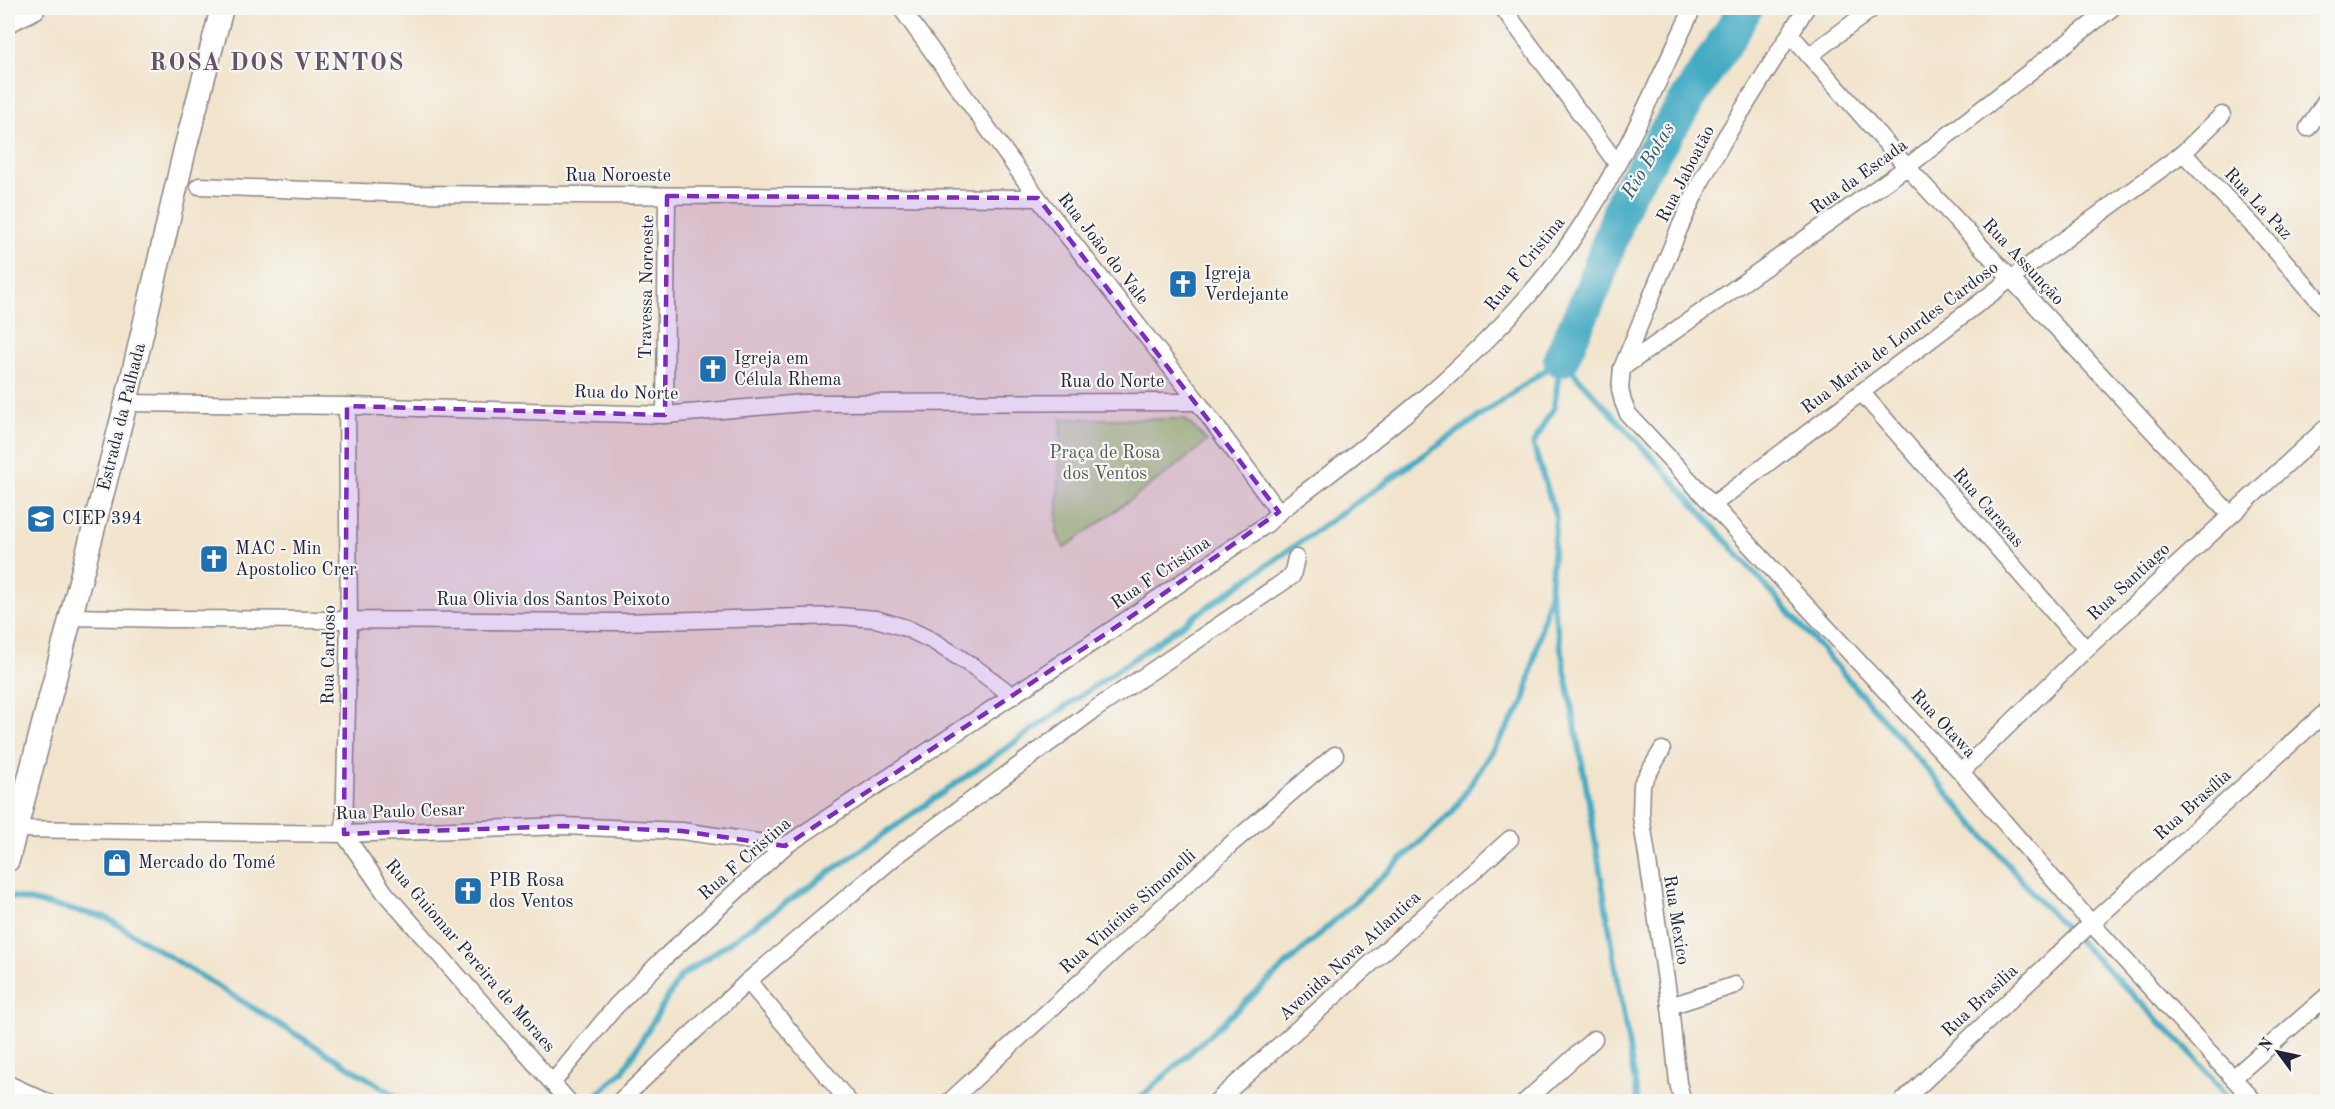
<svg xmlns="http://www.w3.org/2000/svg" width="2335" height="1109" viewBox="0 0 2335 1109" font-family="'Old Standard TT',serif">
<rect width="100%" height="100%" fill="#f6f6f2"/>
<filter id="ink" filterUnits="userSpaceOnUse"><feTurbulence type="fractalNoise" baseFrequency=".0167" numOctaves="2"/><feDisplacementMap in="SourceGraphic" scale="12" xChannelSelector="R" yChannelSelector="G"/><feConvolveMatrix kernelMatrix="1 2 1 2 8 2 1 2 1" color-interpolation-filters="sRGB"/></filter>
<filter id="wash" filterUnits="userSpaceOnUse"><feTurbulence type="fractalNoise" baseFrequency=".008" numOctaves="4" result="noise"/><feDisplacementMap in="SourceGraphic" scale="24" xChannelSelector="R" yChannelSelector="G"/><feGaussianBlur stdDeviation="1.35" result="paint"/><feColorMatrix in="noise" values="0 0 0 0 0 0 0 0 0 0 0 0 0 0 0 0 0 1.4 0 .05"/><feComposite in="paint" operator="in"/></filter>
<g filter="url(#wash)">
<rect width="100%" height="100%" fill="#f2e4cc"/>
<path fill="#b3d983" stroke="#6a7e5f" stroke-width="1.5" d="M1061,419H1185L1207,441L1178,465L1064,548L1057,533Z"/>
<g fill="none" stroke-linecap="round" stroke-linejoin="round">
<g stroke="#43aac3" stroke-width="6">
<path d="M1561,359L1667,474L1907,746L2040,902L2195,1057L2231,1102"/>
<path d="M1551,594L1586,785L1638,1102"/>
<path d="M8,896L105,917L406,1102"/>
<path d="M589,1102L623,1071L680,977L1561,359"/>
<path d="M1136,1102L1452,813L1524,702L1550,591L1556,517L1533,444L1554,407L1561,359"/>
</g>
<path stroke="#43aac3" stroke-width="36" d="M1561,359L1594,286L1626,195L1732,31L1745,8"/>
</g>
</g>
<g filter="url(#ink)">
<g fill="none" stroke-linecap="round" stroke-linejoin="round">
<g stroke="#8a8384" stroke-width="19">
<g id="minor">
<path d="M901,8L1038,198L1198,402L1279,512"/>
<path d="M1503,8L1618,165"/>
<path d="M1806,8L1725,138L1700,183L1679,229L1622,368L1620,389L1623,402L1628,414L1961,772L2091,923L2255,1102"/>
<path d="M1790,34L1907,167L2230,514"/>
<path d="M1809,56L1873,8"/>
<path d="M2308,128L2328,97"/>
<path d="M2183,153L2262,235L2328,311"/>
<path d="M199,186L413,194L1038,198"/>
<path d="M1622,368L1907,167L2112,8"/>
<path d="M1861,392L2086,649"/>
<path d="M126,403L347,406L665,415L803,403L1198,402"/>
<path d="M347,406L349,619L344,834L385,893L569,1102"/>
<path d="M665,415L667,196"/>
<path d="M1714,504L2012,278L2183,153L2222,115"/>
<path d="M71,617L169,619L622,622L840,616L876,619L906,628L933,641L974,667L1013,696"/>
<path d="M1662,750L1642,784L1641,816L1670,1006L1678,1083L1683,1102"/>
<path d="M1961,772L2086,649L2328,426"/>
<path d="M15,829L344,834L563,826L682,831L785,846"/>
<path d="M748,981L849,1102"/>
<path d="M1670,1006L1735,985"/>
<path d="M2234,1077L2328,995"/>
<path d="M553,1082L616,1006L664,958L785,846L1122,623L1267,524L1279,512C1381,436 1498,347 1571,241C1621,169 1655,86 1693,8"/>
<path d="M8,1084L47,1102"/>
<path d="M619,1102L748,981L896,856L1094,710L1292,576L1296,558"/>
<path d="M949,1102L1230,845L1335,755"/>
<path d="M1216,1102L1510,839"/>
<path d="M1525,1102L1594,1039"/>
<path d="M1902,1102L2085,929L2328,710"/>
</g>
</g>
<g stroke="#8a8384" stroke-width="25">
<g id="secondary">
<path d="M8,21L34,8"/>
<path d="M8,860L126,403L185,149L222,8"/>
</g>
</g>
<use href="#minor" stroke="#fff" stroke-width="16"/>
<use href="#secondary" stroke="#fff" stroke-width="22"/>
</g>
</g>
<path fill="#7b2cbf" fill-opacity="0.2" stroke="#7b2cbf" stroke-width="4.5" stroke-dasharray="12 8" stroke-linejoin="round" d="M667,196L1038,198L1279,512L1122,623L785,846L682,831L563,826L344,834L347,406L665,415Z"/>
<defs>
<g id="church-square" transform="scale(1.5)"><rect x="-9" y="-9" width="18" height="18" rx="4" fill="#1f6fb2" stroke="#f6f6f2"/><path d="M-1.2-6h2.4v3.5h3.3v2.4h-3.3V6h-2.4V-.1h-3.3v-2.4h3.3Z" fill="#fff"/></g>
<g id="school-square" transform="scale(1.5)"><rect x="-9" y="-9" width="18" height="18" rx="4" fill="#1f6fb2" stroke="#f6f6f2"/><path d="M0-5L7-2L0 1L-7-2ZM-4 1L0 2.5L4 1V4Q0 6-4 4Z" fill="#fff"/></g>
<g id="shop-square" transform="scale(1.5)"><rect x="-9" y="-9" width="18" height="18" rx="4" fill="#1f6fb2" stroke="#f6f6f2"/><path d="M-5-2.5h2.3a2.7 3.5 0 0 1 5.4 0H5L5.5 6h-11ZM-1.5-2.5h3a1.5 2.3 0 0 0-3 0Z" fill="#fff"/></g>
</defs>
<g fill-rule="evenodd">
<use href="#church-square" x="1183" y="284"/>
<use href="#church-square" x="713" y="369"/>
<use href="#school-square" x="41" y="519"/>
<use href="#church-square" x="214" y="559"/>
<use href="#shop-square" x="117" y="863"/>
<use href="#church-square" x="468" y="891"/>
</g>
<g text-anchor="middle" dominant-baseline="central" stroke-width="4.5" stroke-linejoin="round" paint-order="stroke">
<g font-size="18" fill="#22223b" stroke="#f6f6f2">
<text transform="translate(1686 174) rotate(-63)">Rua Jaboatão</text>
<text x="618" y="176">Rua Noroeste</text>
<text transform="translate(1859 177) rotate(-36)">Rua da Escada</text>
<text transform="translate(2258 204) rotate(47)">Rua La Paz</text>
<text transform="translate(1103 249) rotate(52)">Rua João do Vale</text>
<text transform="translate(2023 262) rotate(47)">Rua Assunção</text>
<text transform="translate(1525 264) rotate(-51)">Rua F Cristina</text>
<text transform="translate(647 287) rotate(-89)">Travessa Noroeste</text>
<text transform="translate(1900 338) rotate(-37)">Rua Maria de Lourdes Cardoso</text>
<text x="1112" y="382">Rua do Norte</text>
<text transform="translate(626 393) rotate(1)">Rua do Norte</text>
<text transform="translate(122 417) rotate(-76)">Estrada da Palhada</text>
<text transform="translate(1988 508) rotate(49)">Rua Caracas</text>
<text transform="translate(1161 573) rotate(-34)">Rua F Cristina</text>
<text transform="translate(2129 582) rotate(-43)">Rua Santiago</text>
<text x="553" y="600">Rua Olivia dos Santos Peixoto</text>
<text transform="translate(329 655) rotate(-89)">Rua Cardoso</text>
<text transform="translate(1943 724) rotate(47)">Rua Otawa</text>
<text transform="translate(2193 805) rotate(-42)">Rua Brasília</text>
<text transform="translate(400 812) rotate(-2)">Rua Paulo Cesar</text>
<text transform="translate(745 859) rotate(-41)">Rua F Cristina</text>
<text transform="translate(1128 912) rotate(-42)">Rua Vinícius Simonelli</text>
<text transform="translate(1676 920) rotate(81)">Rua Mexico</text>
<text transform="translate(470 956) rotate(49)">Rua Guiomar Pereira de Moraes</text>
<text transform="translate(1350 956) rotate(-42)">Avenida Nova Atlantica</text>
<text transform="translate(1980 1001) rotate(-43)">Rua Brasilia</text>
</g>
<g font-size="18" fill="#22223b" stroke="#f6f6f2" text-anchor="start">
<text x="1204" y="274">Igreja<tspan x="1204" dy="21">Verdejante</tspan></text>
<text x="734" y="359">Igreja em<tspan x="734" dy="21">Célula Rhema</tspan></text>
<text x="62" y="519">CIEP 394</text>
<text x="235" y="549">MAC - Min<tspan x="235" dy="21">Apostolico Crer</tspan></text>
<text x="138" y="863">Mercado do Tomé</text>
<text x="489" y="881">PIB Rosa<tspan x="489" dy="21">dos Ventos</tspan></text>
</g>
<g font-size="18" fill="#4e5951" stroke="#f6f6f2">
<text x="1105" y="453">Praça de Rosa<tspan x="1105" dy="21">dos Ventos</tspan></text>
</g>
<g font-size="20" font-style="italic" fill="#2f5871" stroke="#f6f6f2">
<text transform="translate(1649 161) rotate(-59)">Rio Botas</text>
</g>
<g font-size="24" font-weight="bold" letter-spacing="1.5" fill="#66536a" stroke="#f6f6f2">
<text x="277" y="64">ROSA DOS VENTOS</text>
</g>
</g>
<rect width="2335" height="1109" fill="none" stroke="#f6f6f2" stroke-width="30"/>
<g transform="translate(2278 1052) rotate(303)" stroke="#f6f6f2" stroke-width="4.5" paint-order="stroke">
<path d="M0-4.5L10 22L0 15L-10 22Z" fill="#22223b"/>
<text y="-9" font-size="16" font-weight="bold" text-anchor="middle" fill="#22223b">N</text>
</g>
</svg>
